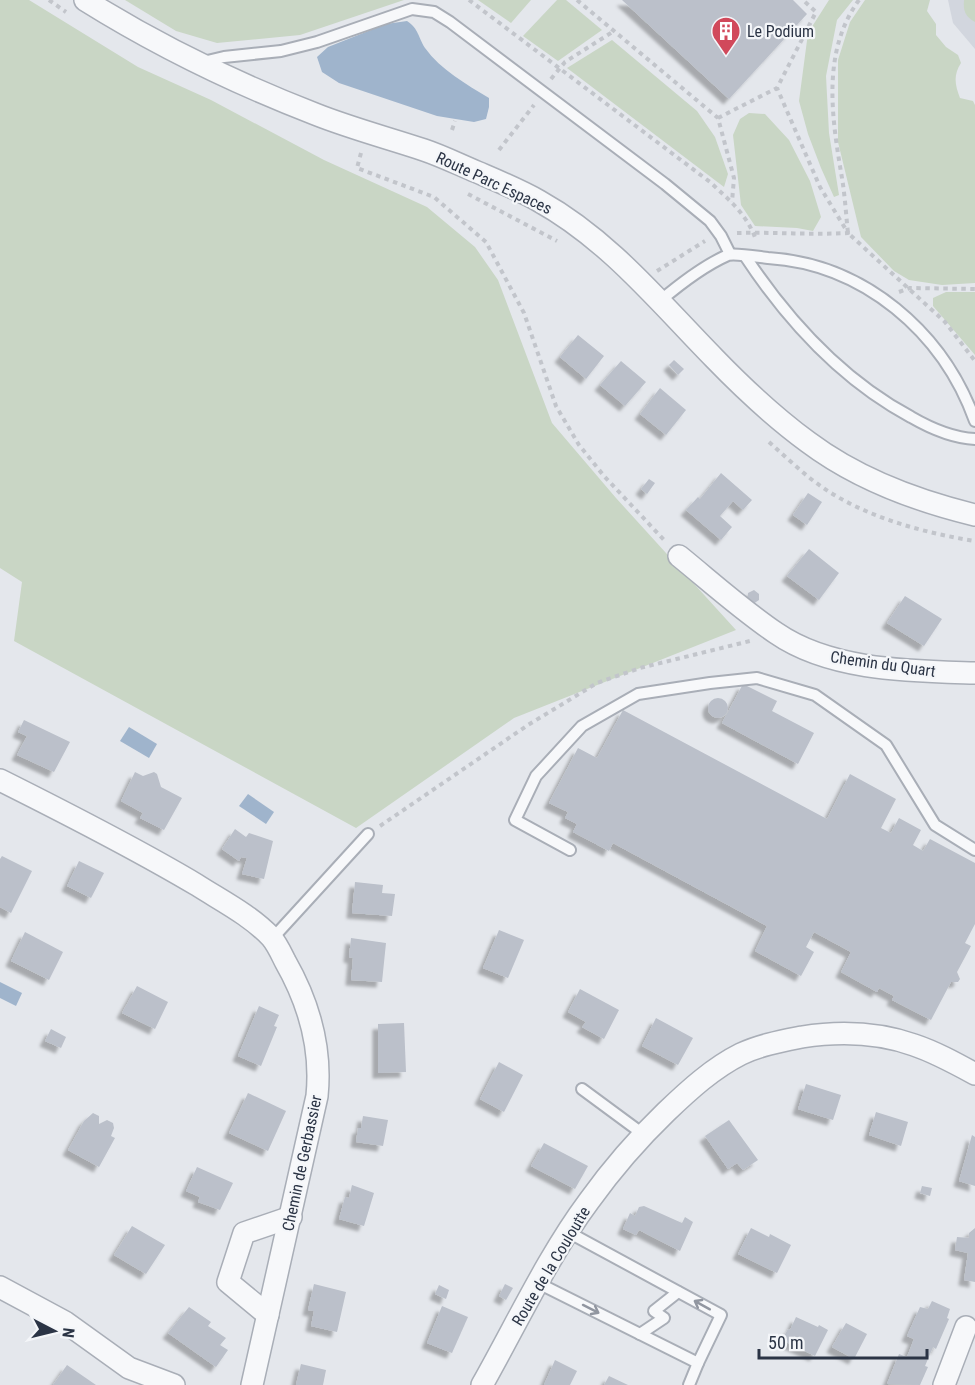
<svg xmlns="http://www.w3.org/2000/svg" width="975" height="1385" viewBox="0 0 975 1385" font-family="'Roboto Condensed',sans-serif">
<defs>
<filter id="shadow"><feDropShadow dx="-5.5" dy="5.5" stdDeviation="1.5" flood-color="#0004"/></filter>
</defs>
<rect width="100%" height="100%" fill="#e4e7ec"/>
<path fill="#d2d6de" d="M948,0H975V49L953,23Z"/>
<g fill="#c9d6c5">
<path d="M0,0H29L138,67L211,100L324,160L427,207L475,247L498,280L552,423L616,498L736,630L514,718L356,828L14,641L22,582L0,568Z"/>
<path d="M125,0H404L300,35L217,43L176,31Z"/>
<path d="M478,0H531L511,23Z"/>
<path d="M557,0H566L602,30L558,61L523,36Z"/>
<path d="M829,0H853L837,20L826,76L829,133L839,195L834,197L821,168L808,134L799,101L808,33Z"/>
<path d="M865,0H930L927,11L936,24V35L946,47L958,55L961,63C953,75 955,85 960,98L973,101L975,105V283L942,285L909,280L894,271L861,237L838,142V60L850,22Z"/>
<path d="M964,0H975V22C965,17 963,10 964,0Z"/>
<path d="M612,40L697,111L715,137L728,174L724,187L567,68Z"/>
<path d="M749,113L765,114L789,140L810,181L821,217L813,231L797,228L755,226L741,205L733,135L740,119Z"/>
<path d="M946,292H975V355L933,306V298Z"/>
</g>
<g fill="#9fb4cc">
<path d="M407,21C419,29 418,37 425,48C441,70 466,84 489,98V107L486,119L474,122L437,116L339,83L322,72L317,57L328,47L386,24Z"/>
<path d="M129,727L157,744L149,758L120,741Z"/>
<path d="M248,794L274,812L266,824L239,806Z"/>
<path d="M0,982L22,993L16,1006L0,998Z"/>
</g>
<g fill="#bbc0ca" filter="url(#shadow)">
<path d="M622,0H793L807,14L729,99Z"/>
<path d="M578,335L604,356L586,379L560,357Z"/>
<path d="M674,360L684,369L678,375L669,365Z"/>
<path d="M621,361L646,382L625,406L600,385Z"/>
<path d="M660,388L686,410L666,435L640,414Z"/>
<path d="M721,473L752,500L743,510L733,501L720,516L732,527L721,540L686,510L698,497L700,499Z"/>
<path d="M649,479L655,483L647,494L641,489Z"/>
<path d="M808,493L822,502L807,525L793,515Z"/>
<path d="M809,549L839,573L819,600L787,576Z"/>
<path d="M754,590L759,594V600L753,604L748,600V593Z"/>
<path d="M905,596L942,619L924,646L887,623Z"/>
<path d="M743,684L777,701L772,711L814,733L798,764L722,723Z"/>
<circle cx="718" cy="708" r="10"/>
<path d="M623,710L827,819L850,774L896,799L881,828L891,833L899,818L921,830L913,845L923,851L930,839L975,863V924L965,943L971,946L957,972L960,979L958,982H951L931,1020L892,1000L894,996L879,988L877,992L841,972L851,952L814,932L806,947L814,952L801,976L755,951L767,926L613,843L609,851L573,832L577,824L565,818L568,812L549,803L578,748L597,758Z"/>
<path d="M24,720L70,742L54,772L17,755L27,736L18,732Z"/>
<path d="M135,772L143,776L154,772L157,774L161,787L182,798L164,830L140,818L143,813L121,801Z"/>
<path d="M235,829L246,837L249,833L273,841L264,879L242,874L247,858L241,857L239,861L222,849Z"/>
<path d="M2,856L32,871L11,913L0,907V859Z"/>
<path d="M79,861L104,873L91,898L67,886Z"/>
<path d="M355,882L383,885L382,893L395,894L392,916L352,913Z"/>
<path d="M499,930L524,940L508,978L483,968Z"/>
<path d="M25,932L63,952L49,980L11,961Z"/>
<path d="M351,938L386,943L382,982L351,980L353,958L349,957Z"/>
<path d="M137,986L168,1002L155,1029L122,1013Z"/>
<path d="M580,989L619,1010L604,1039L582,1027L586,1022L568,1012Z"/>
<path d="M259,1006L279,1015L274,1026L277,1027L261,1066L238,1056Z"/>
<path d="M656,1018L693,1038L678,1065L642,1046Z"/>
<path d="M404,1023L406,1072L378,1073V1024Z"/>
<path d="M51,1029L66,1037L61,1048L45,1041Z"/>
<path d="M499,1062L523,1075L504,1112L480,1099Z"/>
<path d="M806,1084L841,1095L833,1120L798,1109Z"/>
<path d="M248,1093L286,1111L268,1151L229,1133Z"/>
<path d="M876,1112L908,1122L901,1146L869,1135Z"/>
<path d="M93,1113L99,1116V1124L107,1120L113,1123L114,1128L111,1136L115,1138L99,1167L68,1150L84,1121Z"/>
<path d="M363,1116L388,1120L383,1146L356,1142L358,1128H361Z"/>
<path d="M729,1120L758,1160L743,1170L737,1163L728,1169L705,1136Z"/>
<path d="M972,1135L975,1137V1186L959,1181Z"/>
<path d="M544,1143L588,1166L575,1189L531,1166Z"/>
<path d="M197,1167L233,1183L220,1210L198,1202L200,1197L186,1191Z"/>
<path d="M352,1185L374,1193L364,1226L339,1219L345,1197L349,1198Z"/>
<path d="M922,1186L932,1188L930,1196L920,1193Z"/>
<path d="M644,1206L682,1223L685,1217L693,1222L680,1251L639,1230L636,1235L623,1229L630,1213L635,1216L639,1207Z"/>
<path d="M132,1226L165,1245L146,1274L114,1255Z"/>
<path d="M751,1228L769,1237L770,1234L791,1245L777,1273L738,1254Z"/>
<path d="M975,1228V1282L964,1280L968,1253L955,1250L957,1237L969,1238V1233Z"/>
<path d="M314,1284L346,1292L337,1332L311,1326L314,1311L308,1310Z"/>
<path d="M505,1284L513,1288L506,1300L499,1296Z"/>
<path d="M439,1285L449,1290L446,1299L435,1294Z"/>
<path d="M932,1301L950,1309L947,1318L949,1319L936,1349L933,1347L925,1366L928,1367L920,1385L887,1384L899,1354L907,1357L914,1339L907,1336L920,1307L928,1309Z"/>
<path d="M442,1306L468,1317L452,1353L427,1343Z"/>
<path d="M189,1307L211,1322L208,1326L226,1338L220,1345L228,1350L216,1367L168,1333Z"/>
<path d="M796,1317L818,1327L819,1325L828,1330L815,1356L782,1340L788,1329L790,1330Z"/>
<path d="M846,1323L867,1334L854,1359L832,1347Z"/>
<path d="M555,1360L577,1371L570,1385H544Z"/>
<path d="M301,1364L326,1370L323,1385H296Z"/>
<path d="M67,1365L96,1385H53Z"/>
<path d="M609,1376L628,1385H604Z"/>
</g>
<g fill="none" stroke-linecap="round" stroke-linejoin="round">
<g stroke="#a9aeb7" stroke-width="14">
<g id="lane">
<path d="M203,62L224,57L281,51L317,42L412,9L434,12L450,22L665,184L710,221L721,236L730,254"/>
<path d="M745,256C788,321 842,380 911,417C930,428 953,438 975,439"/>
<path d="M660,301C680,284 703,266 728,255C735,253 759,257 768,258C864,264 943,332 975,421"/>
<path d="M570,850L515,820L536,776L582,726L638,694L710,683L757,678L815,695L886,745L935,825L975,850"/>
<path d="M272,939L368,834"/>
<path d="M582,1089L643,1134"/>
<path d="M538,1283L698,1363L721,1315L568,1232"/>
<path d="M640,1334L664,1318L654,1311L678,1292"/>
<path d="M689,1385L698,1363"/>
</g>
</g>
<g stroke="#a9aeb7" stroke-width="24">
<g id="street">
<path d="M85,0C157,45 235,83 315,114C350,128 388,138 424,150C442,156 460,165 477,172C498,181 520,190 539,201C609,240 659,302 714,358C743,388 774,417 808,442C856,478 917,501 975,515"/>
<path d="M679,556C711,582 742,610 776,633C831,671 911,671 975,673"/>
<path d="M0,780C66,813 133,847 197,885C222,901 250,915 271,937C277,944 281,953 285,961C309,1003 322,1047 317,1096L252,1385"/>
<path d="M0,1287L65,1322L129,1368L174,1385"/>
<path d="M268,1315L228,1282L244,1233L291,1217"/>
<path d="M482,1385C516,1325 548,1256 589,1201C612,1169 638,1139 666,1112C689,1090 713,1068 741,1054C760,1045 782,1041 802,1037C840,1031 877,1032 914,1045C935,1052 955,1063 975,1074"/>
<path d="M944,1385L966,1327"/>
</g>
</g>
<g stroke="#c2c5cb" stroke-width="4" stroke-dasharray="4.5 4.5" stroke-linecap="butt">
<path d="M49,0L66,12"/>
<path d="M469,0L710,182C729,200 747,214 756,240"/>
<path d="M577,0L718,118L734,178L732,202"/>
<path d="M859,0C821,52 832,119 842,178C845,196 846,215 848,233L945,322L975,361"/>
<path d="M551,79L565,62L614,31"/>
<path d="M718,118L777,88L816,12L803,0"/>
<path d="M452,130L455,121"/>
<path d="M499,150L534,105"/>
<path d="M361,153L357,168L434,197L486,242L524,313L556,406L579,445L604,476L665,541"/>
<path d="M468,194L557,241"/>
<path d="M737,233C774,232 811,235 848,233L820,187L777,88"/>
<path d="M657,271L705,241"/>
<path d="M899,292L910,288L975,289"/>
<path d="M769,442C786,457 803,474 822,487C865,517 924,533 975,541"/>
<path d="M380,826L528,725L597,683L640,668L750,641"/>
</g>
<use href="#lane" stroke="#f7f8fa" stroke-width="10"/>
<use href="#street" stroke="#f7f8fa" stroke-width="21"/>
</g>
<defs><path id="oneway-shaft" d="M-6 0H5M1.5-3L5.5 0L1.5 3" fill="none" stroke-width="1.6" stroke-linecap="round" stroke-linejoin="round" transform="scale(1.5)"/></defs>
<g stroke="#9196a0">
<use href="#oneway-shaft" transform="translate(702 1305) rotate(-151)"/>
<use href="#oneway-shaft" transform="translate(591 1309) rotate(27)"/>
</g>
<defs>
<g id="building-pin" transform="scale(1.5)"><path d="M0 17L-7.5 6A9.5 9.5 0 1 1 7.5 6Z" fill="#d1495b" stroke="#f4f6f9"/><path d="M-4-6H4V6H1V3H-1V6H-4ZM-2.5-4.3h1.7v1.8h-1.7ZM.8-4.3h1.7v1.8H.8ZM-2.5-1h1.7V.8h-1.7ZM.8-1h1.7V.8H.8Z" fill="#fff"/></g>
</defs>
<g fill-rule="evenodd">
<use href="#building-pin" x="726" y="31"/>
</g>
<g text-anchor="middle" dominant-baseline="central" stroke-width="4.5" stroke-linejoin="round" paint-order="stroke">
<g font-size="16" fill="#2b3445" stroke="#f4f6f9" text-anchor="start">
<text x="747" y="31">Le Podium</text>
</g>
<g font-size="16" fill="#2b3445" stroke="#f4f6f9">
<text transform="translate(494 183) rotate(25)">Route Parc Espaces</text>
<text transform="translate(883 664) rotate(8)">Chemin du Quart</text>
<text transform="translate(302 1163) rotate(-78)">Chemin de Gerbassier</text>
<text transform="translate(551 1266) rotate(-59)">Route de la Couloutte</text>
</g>
</g>
<g transform="translate(54 1331) rotate(97)" stroke="#f4f6f9" stroke-width="4.5" paint-order="stroke">
<path d="M0-4.5L10 22L0 15L-10 22Z" fill="#2b3445"/>
<text y="-9" font-size="16" font-weight="bold" text-anchor="middle" fill="#2b3445">N</text>
</g>
<path d="M759 1349v9h168v-9" fill="none" stroke="#2b3445" stroke-width="3"/>
<text x="768" y="1349" font-size="18" fill="#2b3445" stroke="#f4f6f9" stroke-width="4.5" paint-order="stroke">50 m</text>
</svg>
